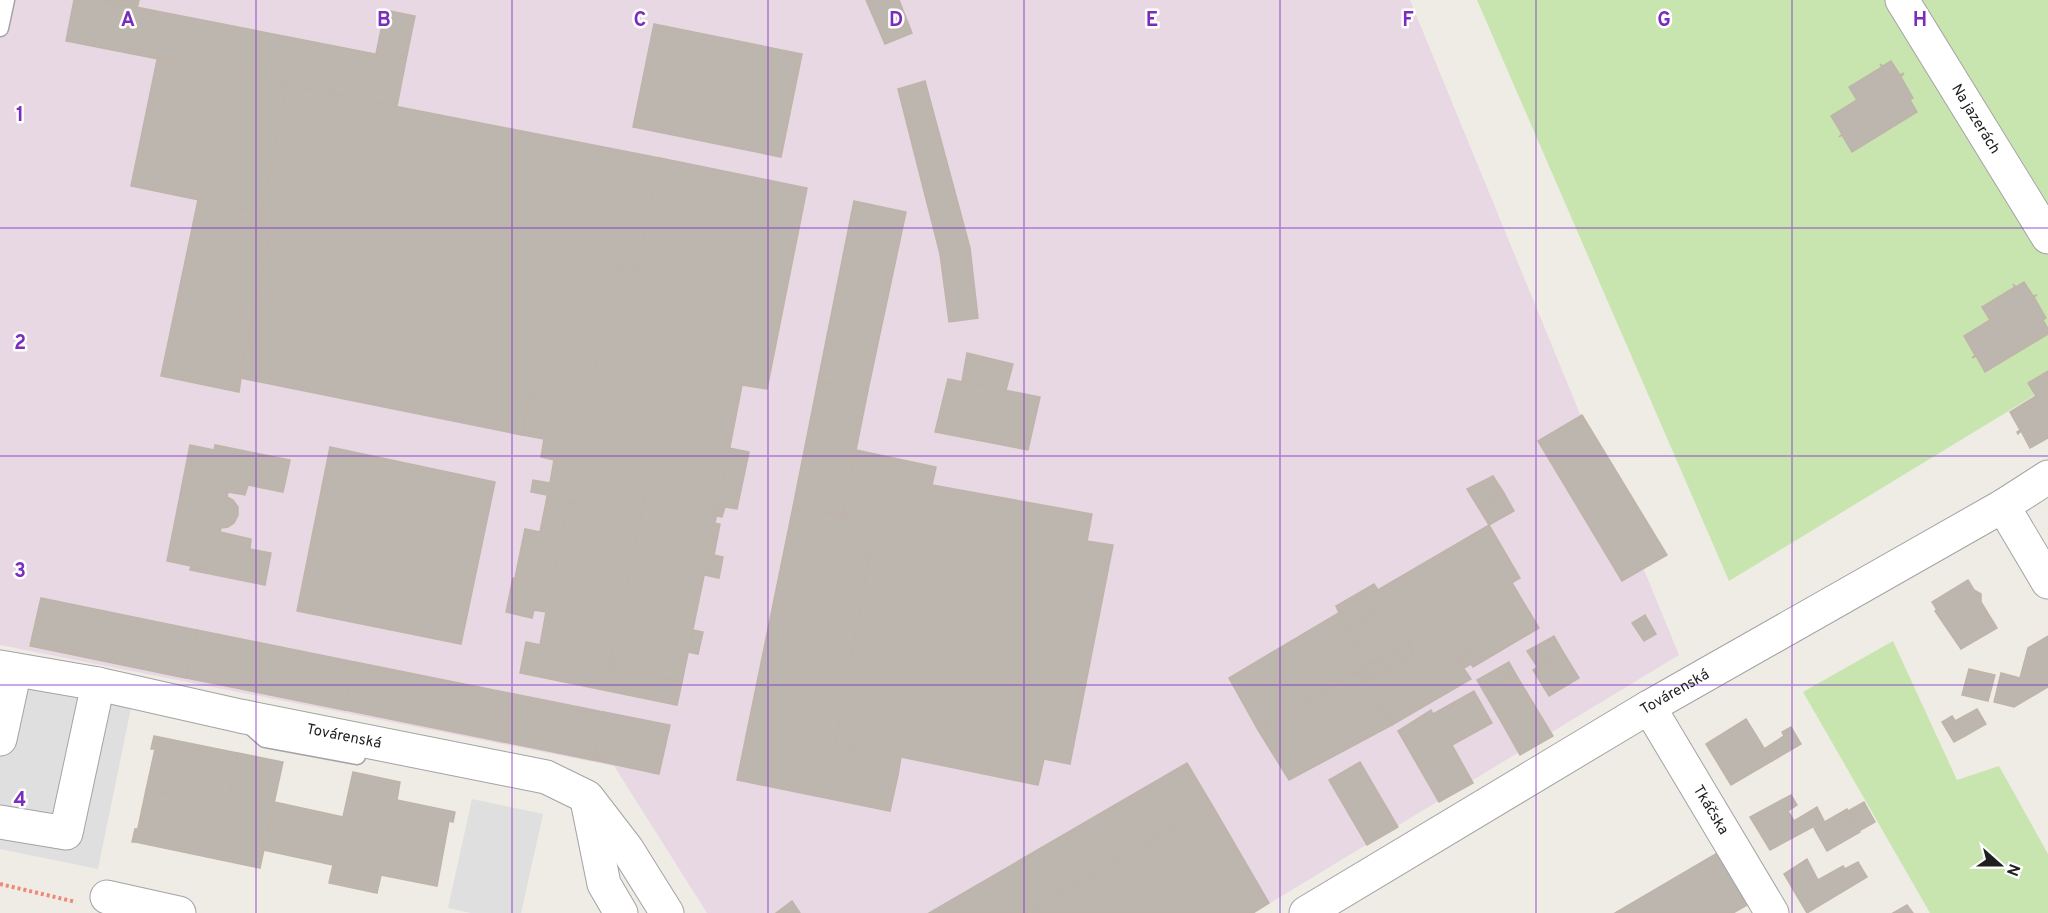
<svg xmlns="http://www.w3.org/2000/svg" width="2048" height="913" viewBox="0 0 2048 913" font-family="Overpass,sans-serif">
<rect width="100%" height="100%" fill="#efece6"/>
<path fill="#e8d8e4" d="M0,0H1410L1679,655L1254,913H707L614,766L0,645Z"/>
<g fill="#c8e5b0">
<path d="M1477,0H2048V387L1729,581Z"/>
<path d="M1893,641L1957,780L1999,766L2048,854V913H1930L1803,692Z"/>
</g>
<g fill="#dfdfdf">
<path d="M0,681L131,708L98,869L0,849Z"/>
<path d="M472,799L543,814L521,913H471L448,908Z"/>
</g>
<g fill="#bcb6af" stroke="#c0b4a9" stroke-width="1.5">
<path d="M74,0H100L406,60L397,106L66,41Z"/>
<path d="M100,0H139L137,8Z"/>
<path d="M866,0H899L912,33L885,44Z"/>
<path d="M385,10L415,16L406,60L376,54Z"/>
<path d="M654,24L802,54L781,157L633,127Z"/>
<path d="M157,60L287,85L262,213L131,186Z"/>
<path d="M1891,61L1900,75L1904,73L1901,77L1913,98L1910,100L1917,112L1852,152L1842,135L1839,137L1842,134L1831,116L1857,100L1849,87L1882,67L1880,64L1883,66Z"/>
<path d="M925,81L970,248L978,318L949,322L940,254L898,89Z"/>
<path d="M287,85L660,158L638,270L617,265L588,407L529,395L522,435L240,378L274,216L262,213Z"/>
<path d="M660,158L807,188L767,389L742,385L718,508L646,492L641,517L547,497V495L531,492L533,480L550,483L554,460L541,457L544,439L522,435L529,395L588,407L617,265L638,270Z"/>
<path d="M198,200L274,216L240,378H241L239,392L161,376Z"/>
<path d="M854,201L906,212L868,390L818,381Z"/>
<path d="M2024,282L2033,296L2037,295L2034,297L2046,318L2043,320L2048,329V334L1985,372L1976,356L1972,358L1975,355L1964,336L1990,320L1982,307L2015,287L2013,284L2016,287Z"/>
<path d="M967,353L1013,364L1006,390L962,381Z"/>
<path d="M2048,371V438L2030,448L2021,431L2018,434L2017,432L2020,430L2010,412L2036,396L2028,383Z"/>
<path d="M948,379L1040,397L1028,450L935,432Z"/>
<path d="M818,381L868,390L843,515L793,507Z"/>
<path d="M1582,415L1667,555L1622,581L1538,441Z"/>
<path d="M190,445L214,450L215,445L290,460L283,492L248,485L245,495L228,492L227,497L233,500L238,507V515L234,523L228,527L221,528L220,532L251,539L250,549L271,553L265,585L190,570L191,566L167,561Z"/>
<path d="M330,447L495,482L461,644L297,611Z"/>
<path d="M729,448L749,452L737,509L725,507L722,517L716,516Z"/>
<path d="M856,450L936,467L932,485L1092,514L1087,541L1113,545L1070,764L1044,759L1038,785L901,757L898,775L854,766L856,759L852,758L854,747L835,744L870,553L851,549L858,518L843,515Z"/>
<path d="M1493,476L1504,493L1478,507L1467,489Z"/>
<path d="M646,492L718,508L682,682L609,668Z"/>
<path d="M1504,493L1514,511L1489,525L1478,507Z"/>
<path d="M547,497L569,501L552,585L515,578L525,529L540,532Z"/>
<path d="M569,501L641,517L611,659L540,645L546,612L534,610L532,618L506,612L513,578L552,585Z"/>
<path d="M793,507L858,518L851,549L870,553L835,744L854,747L852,758L856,759L854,766L898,775L890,811L737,780Z"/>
<path d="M714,523L720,524L714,555L723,557L719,578L704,575Z"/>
<path d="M1489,525L1520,578L1383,660L1381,658L1370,665L1359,645L1347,631L1376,615L1362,591L1374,584L1378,590Z"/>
<path d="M1968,580L1974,590L1981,594V602L1997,628L1961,649L1935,611L1937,610L1932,602Z"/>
<path d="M1512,583L1530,613L1465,652L1466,656L1458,660L1471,679L1392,725L1364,682L1414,653L1408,643Z"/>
<path d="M1362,591L1376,615L1347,631L1336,606Z"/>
<path d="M41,598L197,630L186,678L30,646Z"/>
<path d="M1340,612L1347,631L1359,645L1342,655L1354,674L1258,730L1229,678Z"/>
<path d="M1530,613L1539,628L1473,667L1471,664L1464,668L1458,660L1466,656L1465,652Z"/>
<path d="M1645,615L1656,634L1644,641L1632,623Z"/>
<path d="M197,630L355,662L345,710L186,678Z"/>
<path d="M693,630L703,632L698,654L688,652Z"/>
<path d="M1554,636L1563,652L1538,668L1527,651Z"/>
<path d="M2048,636V687L2014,707L1994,702L2001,673L2020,678L2028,648Z"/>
<path d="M526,642L611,659L609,668L682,682L677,705L520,673Z"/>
<path d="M1409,644L1414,653L1364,682L1358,672Z"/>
<path d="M1359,645L1370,665L1354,674L1342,655Z"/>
<path d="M1563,652L1579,678L1549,696L1533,670Z"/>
<path d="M355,662L514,694L504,742L345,710Z"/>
<path d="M1509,662L1515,673L1484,692L1477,680Z"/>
<path d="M1969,669L1995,675L1988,701L1962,695Z"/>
<path d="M1358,672L1392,725L1289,780L1258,730Z"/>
<path d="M1515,673L1530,698L1510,709L1514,716L1502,723L1484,692Z"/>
<path d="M1474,691L1492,723L1452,745L1473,783L1439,802L1398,731L1431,710L1433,714Z"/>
<path d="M514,694L604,712L593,760L504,742Z"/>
<path d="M1530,698L1553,736L1520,755L1502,723L1514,716L1510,709Z"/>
<path d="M1977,709L1986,724L1965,736L1955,721Z"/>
<path d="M604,712L670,725L659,774L593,760Z"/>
<path d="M1952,716L1965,736L1954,742L1942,722Z"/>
<path d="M1746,719L1772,761L1731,785L1706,744Z"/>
<path d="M1791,727L1801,744L1772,761L1764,749L1784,736L1782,732Z"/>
<path d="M154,736L238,753L227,806L146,790L155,749H151Z"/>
<path d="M238,753L283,762L260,868L135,842L146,790L227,806Z"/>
<path d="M1360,762L1398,827L1367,845L1329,780Z"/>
<path d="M1187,763L1212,805L1026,913H929Z"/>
<path d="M353,772L400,782L397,800L455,812L453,822L449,821L437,886L381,875L377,893L329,883L333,865L263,850L274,802L343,817Z"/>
<path d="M1791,795L1797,805L1788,811L1794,821L1817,807L1824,821L1770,850L1750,817Z"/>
<path d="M1864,802L1875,822L1859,831L1848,811Z"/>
<path d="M1212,805L1269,903L1253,913H1026Z"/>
<path d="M1847,809L1860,832L1827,851L1814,828Z"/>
<path d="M135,829H138L135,842H132Z"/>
<path d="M1719,852L1749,904L1733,913H1615Z"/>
<path d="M1807,859L1818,880L1843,866L1845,869L1858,862L1867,877L1807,913L1784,874Z"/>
<path d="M792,901L800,913H776Z"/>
<path d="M1907,905L1913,913H1893Z"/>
</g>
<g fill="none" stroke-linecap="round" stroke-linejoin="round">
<g stroke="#a3a3a3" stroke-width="19">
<g id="service">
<path d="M0,28L6,0"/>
<path d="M247,723L265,739L357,756"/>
</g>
</g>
<g stroke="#a3a3a3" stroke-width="35">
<g id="minor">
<path id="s1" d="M1902,0L2048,237"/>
<path d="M2003,506L2048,582"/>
<path id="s2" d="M0,667L98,684L240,716L546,777L587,797L627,849L667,913"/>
<path id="s3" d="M1649,707L1772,913"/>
<path d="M0,739L15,670"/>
<path d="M588,805L604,884L621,913"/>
<path d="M0,822L66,833L98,684"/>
<path d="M107,897L179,913"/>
<path id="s4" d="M1306,913L1649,707L2003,506L2048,477"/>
</g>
</g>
<path stroke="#f08876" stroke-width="4" stroke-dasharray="3 3" stroke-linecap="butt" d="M0,884L76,902"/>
<use href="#service" stroke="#fff" stroke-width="16"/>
<use href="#minor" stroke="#fff" stroke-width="33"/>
</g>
<path fill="none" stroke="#7b2cbf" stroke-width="1.5" stroke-opacity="0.55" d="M256,0V913M512,0V913M768,0V913M1024,0V913M1280,0V913M1536,0V913M1792,0V913M0,228H2048M0,456H2048M0,685H2048"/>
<g text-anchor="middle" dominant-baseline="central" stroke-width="5" stroke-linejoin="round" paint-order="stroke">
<g font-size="15" fill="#1f1f1f" stroke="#fff">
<text stroke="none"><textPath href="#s1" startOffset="140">Na jazerách</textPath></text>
<text stroke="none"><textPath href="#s4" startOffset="430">Továrenská</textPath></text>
<text stroke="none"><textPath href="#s2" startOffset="351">Továrenská</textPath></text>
<text stroke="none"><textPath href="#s3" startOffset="120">Tkáčska</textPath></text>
</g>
</g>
<g font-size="20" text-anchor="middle" font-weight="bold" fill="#7b2cbf" stroke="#fff" stroke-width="5" stroke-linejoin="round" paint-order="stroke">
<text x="128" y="26">A</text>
<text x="384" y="26">B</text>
<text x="640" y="26">C</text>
<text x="896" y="26">D</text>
<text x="1152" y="26">E</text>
<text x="1408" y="26">F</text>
<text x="1664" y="26">G</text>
<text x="1920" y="26">H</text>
<text x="20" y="121">1</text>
<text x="20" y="349">2</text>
<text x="20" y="577">3</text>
<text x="20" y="806">4</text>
</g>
<g transform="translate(2000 865) rotate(111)" stroke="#ffffff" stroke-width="4.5" paint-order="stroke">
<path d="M0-4.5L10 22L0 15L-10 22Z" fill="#1f1f1f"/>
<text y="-9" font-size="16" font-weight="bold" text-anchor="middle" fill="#1f1f1f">N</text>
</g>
</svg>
